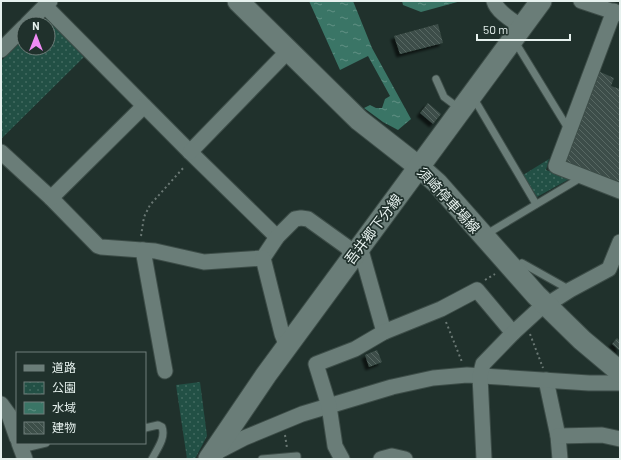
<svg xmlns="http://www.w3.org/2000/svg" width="621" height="460" viewBox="0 0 621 460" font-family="Barlow,'Noto Sans JP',sans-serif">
<defs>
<pattern id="park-dots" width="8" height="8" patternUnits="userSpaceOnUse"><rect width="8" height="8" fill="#225045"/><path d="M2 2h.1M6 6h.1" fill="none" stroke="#426a60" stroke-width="1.8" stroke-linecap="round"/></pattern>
<pattern id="water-ripples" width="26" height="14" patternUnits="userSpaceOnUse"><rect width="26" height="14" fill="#3a7566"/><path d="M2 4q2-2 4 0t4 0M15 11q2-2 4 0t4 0" fill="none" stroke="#609084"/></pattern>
<pattern id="building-back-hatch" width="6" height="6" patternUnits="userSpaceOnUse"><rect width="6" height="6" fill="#3c4e48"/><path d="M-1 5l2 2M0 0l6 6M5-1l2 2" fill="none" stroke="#586863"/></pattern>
<filter id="shadow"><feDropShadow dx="-3.5" dy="3.5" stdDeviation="1" flood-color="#0009"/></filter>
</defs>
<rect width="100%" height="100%" fill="#20312c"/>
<g fill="url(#park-dots)">
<path d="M47,18L84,57L1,139V61L24,39V48H48V24H41Z"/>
<path d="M549,159L546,170L571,178L537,197L523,175Z"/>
<path d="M200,382L207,436L195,459H187L176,385Z"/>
</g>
<g fill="url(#water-ripples)">
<path d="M309,1H353L372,48L411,119L398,130L383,122L364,108L370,105L376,108H382L385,99L390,96L368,56L340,70Z"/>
<path d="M402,1H461L421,12L403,5Z"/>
</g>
<g fill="url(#building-back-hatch)" filter="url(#shadow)">
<path d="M438,24L443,43L400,54L394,36Z"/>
<path d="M598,71L614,78L611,86L620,89V182L569,164L564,157Z"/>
<path d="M428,103L441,114L433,124L420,113Z"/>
<path d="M617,338L620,341V351L612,344Z"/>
<path d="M377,350L382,362L369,367L365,355Z"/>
</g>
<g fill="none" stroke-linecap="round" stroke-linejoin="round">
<g stroke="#3d4d48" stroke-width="9">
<g id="service">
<path d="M514,40L569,130"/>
<path d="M436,79L444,97L460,109"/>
<path d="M473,97L536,204"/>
<path d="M485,235L582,177"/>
<path d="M522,263L570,290"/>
<path d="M145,428L158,425L162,427C166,438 157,449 152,459"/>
<path d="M21,449L46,443"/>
<path d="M262,459L297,456V459"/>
</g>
</g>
<g stroke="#3d4d48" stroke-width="17">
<g id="minor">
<path d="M494,1C497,12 513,21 522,27"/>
<path d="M581,1L620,14"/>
<path d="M45,6L190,152L277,237"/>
<path d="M614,11L556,166L620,191"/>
<path d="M27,24L50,1"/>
<path d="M1,50L24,27"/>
<path d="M1,152L51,198L98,246L101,247L155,251L204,262L263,258L277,237L295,219L301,218L308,219L347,247L353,256"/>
<path d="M190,152L289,50"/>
<path d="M51,198L144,106"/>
<path d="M360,247L384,332"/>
<path d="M143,250L165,371"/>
<path d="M263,258L282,334L287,346"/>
<path d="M546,380L558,436L560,459"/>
<path d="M1,404L9,415L17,438"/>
<path d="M558,436L602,435L620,439"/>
<path d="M19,443L25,459"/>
<path d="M215,453L244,438L302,414L392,387L433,378L467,375L589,383H620"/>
<path d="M342,459L335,446L329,406L316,364L355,349L384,332L441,309L477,290L513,333"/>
<path d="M381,459L392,456L405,459"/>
<path d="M484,459L480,376L483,364L513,333L537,311L570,290L609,269L620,242"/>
</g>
</g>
<g stroke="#3d4d48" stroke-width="23">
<g id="secondary">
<path d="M238,1L359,120L419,167L437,183L536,295L582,340L620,372"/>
<path d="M209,459L266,375L541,1"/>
</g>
</g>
<g stroke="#6a7874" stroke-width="2" stroke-dasharray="2 3" stroke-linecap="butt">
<path d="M141,236L144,217L150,205L185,166"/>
<path d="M485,280L495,274"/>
<path d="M446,322L462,362"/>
<path d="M530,334L543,368"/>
<path d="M285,435L287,448"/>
</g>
<use href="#service" stroke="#6a7d78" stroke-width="7"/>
<use href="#minor" stroke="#6a7d78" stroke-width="15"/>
<use href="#secondary" stroke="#6a7d78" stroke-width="21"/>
</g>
<g text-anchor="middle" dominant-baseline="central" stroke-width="3.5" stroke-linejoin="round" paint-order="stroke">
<g font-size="14" fill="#e6f1ee" stroke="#20312c">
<text transform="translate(449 200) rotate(47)">須崎停車場線</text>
<text transform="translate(373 229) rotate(-53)">吾井郷下分線</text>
</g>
</g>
<rect width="621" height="460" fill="none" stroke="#e6f1ee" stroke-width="4"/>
<rect x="16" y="352" width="130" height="92" fill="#20312c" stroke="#6f7e7a"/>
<rect x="24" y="365" width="20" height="6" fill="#6a7d78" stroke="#6f7e7a"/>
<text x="52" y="372" font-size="12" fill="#e6f1ee">道路</text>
<rect x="24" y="382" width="20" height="12" fill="url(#park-dots)" stroke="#6f7e7a"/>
<text x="52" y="392" font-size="12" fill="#e6f1ee">公園</text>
<rect x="24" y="402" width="20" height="12" fill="url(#water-ripples)" stroke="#6f7e7a"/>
<text x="52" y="412" font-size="12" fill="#e6f1ee">水域</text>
<rect x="24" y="422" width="20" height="12" fill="url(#building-back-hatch)" stroke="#6f7e7a"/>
<text x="52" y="432" font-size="12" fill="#e6f1ee">建物</text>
<g transform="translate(36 36)"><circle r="19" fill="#20312c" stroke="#6f7e7a"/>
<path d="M0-3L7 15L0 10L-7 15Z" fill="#f08bf5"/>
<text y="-6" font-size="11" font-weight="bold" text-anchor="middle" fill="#e6f1ee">N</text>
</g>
<path d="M477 34v6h93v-6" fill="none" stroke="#e6f1ee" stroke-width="2"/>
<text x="483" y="34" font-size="12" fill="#e6f1ee" stroke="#20312c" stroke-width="3" paint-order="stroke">50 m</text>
</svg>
